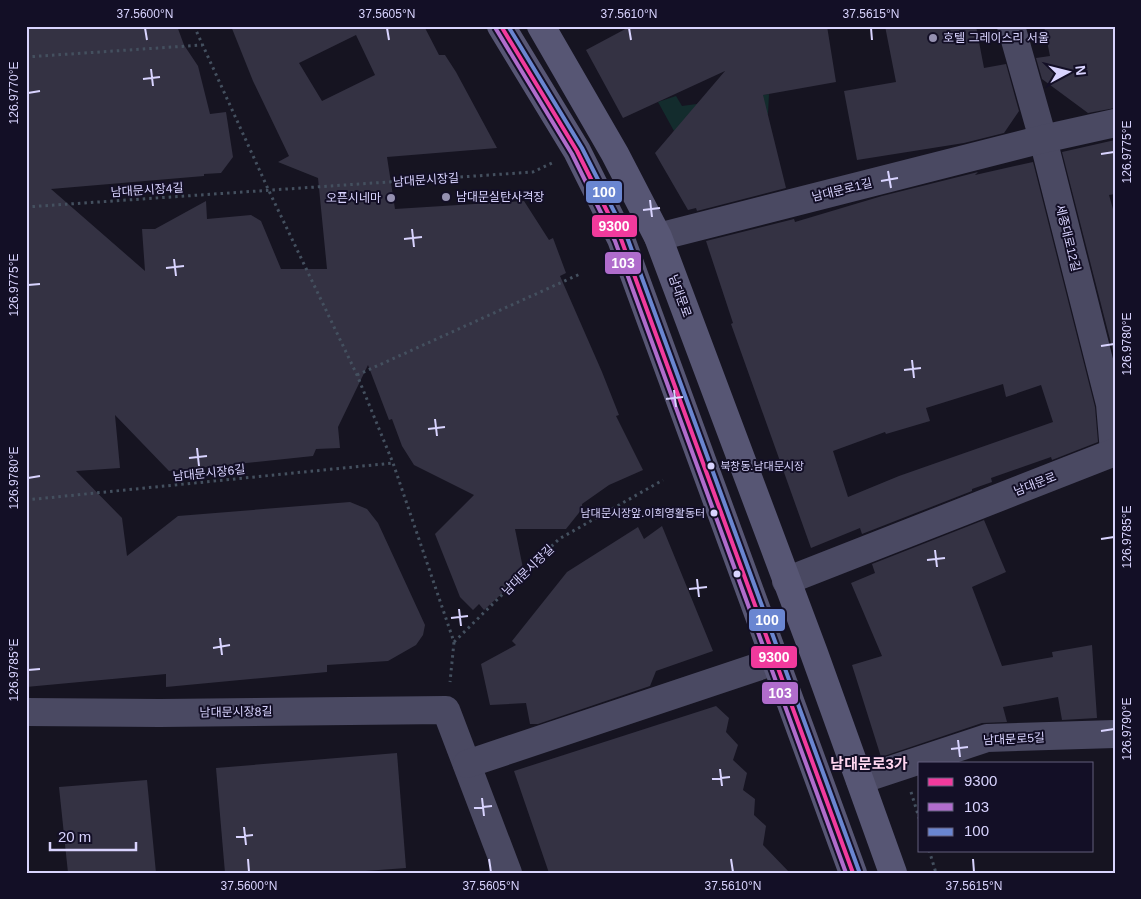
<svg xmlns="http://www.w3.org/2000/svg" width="1141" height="899" viewBox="0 0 1141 899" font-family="Helvetica,'Noto Sans KR',sans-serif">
<rect width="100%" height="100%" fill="#161421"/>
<path fill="#132c2d" d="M769,94L768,114L674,131L658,102L676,96L682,106Z"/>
<g fill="#343243" fill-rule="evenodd">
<path d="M26,26H177L184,45L198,66L210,114L226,112L233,157L221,173L204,174V176L51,189L145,271L142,229H155L206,201L207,219L251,215L261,221L281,269H327L318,178L278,162L289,156L253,81L231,26H424L439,55H445L456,72L497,148L387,157L395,209L524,201L549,240L553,238L566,273L560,276L602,372L619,415L616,416L643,470L609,485L582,504V509L566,529H515L524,573L484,610L479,604L473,610L460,597L435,534L474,495L414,465L402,446L392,419L389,420L368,365L338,427L340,448L316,449L313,456L169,471L115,415L120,468L76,471L122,518L127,556L178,516L350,502L367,509L378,523L425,625L423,635L416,645L388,661L327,665V672L166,687V674L26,687ZM356,35L375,75L322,101L299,63Z"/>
<path d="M631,26H827L836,82L763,95L786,188L697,211L696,208L688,210L655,153L725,71L623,118L586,50Z"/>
<path d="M885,26H976L984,68L1006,64L1019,111L1004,133L964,143L857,160L844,91L896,82Z"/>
<path d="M1044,26H1115V108L1088,113L1042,79L1036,58L1050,56Z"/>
<path d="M1115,140V194L1109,195L1115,216V359L1062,152Z"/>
<path d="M1033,162L1095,407L1098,442L1052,460L1051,457L991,478L992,482L972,489V491L862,534L860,528L811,548L731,324L733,323L706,241L794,219L795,222L882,196L978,172L975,175ZM1003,384L1006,397L1041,385L1053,422L899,476L848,497L833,451L885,432L886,434L930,421L926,408Z"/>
<path d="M984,520L1006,572L972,587L1002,666L1053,657L1052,652L1092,645L1097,718L1062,720L1058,697L1003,707L1007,722L982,723L881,757L852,665L882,656L851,583L875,573L872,564Z"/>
<path d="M662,526L713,651L656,671L650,686L538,724H530L526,703L490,705L481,664L516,645L512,641L567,572L638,527L644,539Z"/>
<path d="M716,706L729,718L726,732L738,745L733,760L747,773L743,790L755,799L754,815L766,826L763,845L790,873H549L514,771Z"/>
<path d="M397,753L406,868L339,873H225L216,768Z"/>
<path d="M147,780L156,873H68L59,787Z"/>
</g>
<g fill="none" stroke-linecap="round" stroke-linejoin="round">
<g stroke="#44505f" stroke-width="3" stroke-dasharray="2.5 4" stroke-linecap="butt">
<path d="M194,26L269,191L357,375L393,463L454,642L450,682"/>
<path d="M26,57L202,45"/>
<path d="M26,207L533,172L552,163"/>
<path d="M357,375L580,274"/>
<path d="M26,500L393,463"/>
<path d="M454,642L559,539L663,480"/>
<path d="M911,792L920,821"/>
<path d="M929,850L936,873"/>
</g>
<g stroke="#4a4962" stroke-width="28">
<path d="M1011,26L1043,139L1110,404L1114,452"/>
<path d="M658,237L1043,139L1115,123"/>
<path d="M786,581L1115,452"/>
<path d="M26,712L160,713L446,710L508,873"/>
<path d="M467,764L775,661"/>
<path d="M860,780L987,738L1115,734"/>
</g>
<g stroke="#575674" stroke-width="28">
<path d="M501,26L577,151L621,239L853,873"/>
<path d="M541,26L615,154L658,237L814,653L893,873"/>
</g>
<g stroke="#130f26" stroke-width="8">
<path id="bus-1" d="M501,26L577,151L621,239L853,873"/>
</g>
<g stroke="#130f26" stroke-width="8">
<path id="bus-2" d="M496,29L572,154L615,241L846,873"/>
</g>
<g stroke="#130f26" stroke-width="8">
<path id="bus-3" d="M508,26L582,148L627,237L859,871"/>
</g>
<use href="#bus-1" stroke="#f13a9d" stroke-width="4"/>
<use href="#bus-2" stroke="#b06ccc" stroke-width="4"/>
<use href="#bus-3" stroke="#6a86d1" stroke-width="4"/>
</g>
<path fill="none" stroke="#d9d4ff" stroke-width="2" d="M145,28L147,40M387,28L389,40M629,28L631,40M871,28L872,40M151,69L153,86M143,79L160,77M28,93L40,91M1101,154L1114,152M888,171L891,188M881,181L898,178M650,200L652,217M643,210L660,208M412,229L414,247M404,239L422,237M174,259L176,276M166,268L184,266M28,285L40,284M1101,346L1114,344M912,360L914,378M904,370L921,368M674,390L676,407M666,399L683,397M435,419L437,436M428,429L445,427M197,448L199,466M189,458L207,456M28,478L40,476M1101,539L1114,537M935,550L937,567M927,560L945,558M697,579L699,597M689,589L707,587M459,609L461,626M451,618L468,616M220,638L222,655M213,648L230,645M28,670L40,669M1101,731L1114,729M958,740L960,757M951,749L968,747M720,769L722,786M712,779L730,777M482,798L484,816M474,808L492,806M244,827L246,845M236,837L253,835M248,859L249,872M489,859L491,872M731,859L733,872M973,859L974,872"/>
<g fill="#9591b1" stroke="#130f26" stroke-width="2">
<circle cx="933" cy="38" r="5"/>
<circle cx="446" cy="197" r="5"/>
<circle cx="391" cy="198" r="5"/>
</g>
<g fill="#d9d4ff" stroke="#130f26" stroke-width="2">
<circle cx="711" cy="466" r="4.5"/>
<circle cx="714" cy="513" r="4.5"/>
<circle cx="737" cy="574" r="4.5"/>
</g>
<g text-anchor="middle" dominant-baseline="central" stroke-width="4" stroke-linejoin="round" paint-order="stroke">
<g font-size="11" fill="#d9d4ff" stroke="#130f26" text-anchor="start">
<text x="720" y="466">북창동.남대문시장</text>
<text x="705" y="513" text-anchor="end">남대문시장앞.이희영활동터</text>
</g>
<g font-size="12" fill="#d9d4ff" stroke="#130f26" text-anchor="start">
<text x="943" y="38">호텔 그레이스리 서울</text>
<text x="456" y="197">남대문실탄사격장</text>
<text x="381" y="198" text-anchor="end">오픈시네마</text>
</g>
<g font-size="12" fill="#d9d4ff" stroke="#130f26">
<text transform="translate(426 180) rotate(-4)">남대문시장길</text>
<text transform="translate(147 190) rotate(-4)">남대문시장4길</text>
<text transform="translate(842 190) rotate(-14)">남대문로1길</text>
<text transform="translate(1068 238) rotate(76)">세종대로12길</text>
<text transform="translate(680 296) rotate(70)">남대문로</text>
<text transform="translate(209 473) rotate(-6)">남대문시장6길</text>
<text transform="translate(1035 484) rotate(-21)">남대문로</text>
<text transform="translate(528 570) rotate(-44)">남대문시장길</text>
<text transform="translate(236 712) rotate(-1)">남대문시장8길</text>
<text transform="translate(1014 739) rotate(-3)">남대문로5길</text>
</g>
<g font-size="15" font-weight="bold" fill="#ffd6f0" stroke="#130f26">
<text x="869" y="763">남대문로3가</text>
</g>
</g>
<g stroke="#130f26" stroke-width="2">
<rect x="585" y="180" width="38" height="24" rx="5" fill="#6a86d1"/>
<rect x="591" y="214" width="47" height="24" rx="5" fill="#f13a9d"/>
<rect x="604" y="251" width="38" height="24" rx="5" fill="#b06ccc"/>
<rect x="748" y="608" width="38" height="24" rx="5" fill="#6a86d1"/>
<rect x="750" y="645" width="48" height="24" rx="5" fill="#f13a9d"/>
<rect x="761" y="681" width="38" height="24" rx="5" fill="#b06ccc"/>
</g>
<g font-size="14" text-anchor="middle" font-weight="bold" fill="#fff">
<text x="604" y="197">100</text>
<text x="614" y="231">9300</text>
<text x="623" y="268">103</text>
<text x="767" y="625">100</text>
<text x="774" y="662">9300</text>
<text x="780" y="698">103</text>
</g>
<rect width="1141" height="899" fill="none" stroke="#130f26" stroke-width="55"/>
<rect x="918" y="762" width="175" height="90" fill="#130f26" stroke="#625e7d"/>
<rect x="928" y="778" width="25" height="8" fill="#f13a9d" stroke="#625e7d"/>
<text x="964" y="786" font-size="15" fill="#d9d4ff">9300</text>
<rect x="928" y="803" width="25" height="8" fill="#b06ccc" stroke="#625e7d"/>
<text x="964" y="812" font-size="15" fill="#d9d4ff">103</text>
<rect x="928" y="828" width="25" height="8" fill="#6a86d1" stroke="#625e7d"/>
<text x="964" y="836" font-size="15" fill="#d9d4ff">100</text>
<g transform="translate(1068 72) rotate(83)" stroke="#130f26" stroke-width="4" paint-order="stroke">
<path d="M0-4L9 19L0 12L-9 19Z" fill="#d9d4ff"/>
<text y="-8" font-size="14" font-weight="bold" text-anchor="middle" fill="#d9d4ff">N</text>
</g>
<path d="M50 842v8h86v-8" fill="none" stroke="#d9d4ff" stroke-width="2.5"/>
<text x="58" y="842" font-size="15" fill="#d9d4ff" stroke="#130f26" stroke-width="4" paint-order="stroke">20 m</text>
<rect x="28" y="28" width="1086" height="844" fill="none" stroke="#d9d4ff" stroke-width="2"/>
<g font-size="12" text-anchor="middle" fill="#d9d4ff">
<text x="145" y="18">37.5600°N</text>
<text x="387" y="18">37.5605°N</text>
<text x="629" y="18">37.5610°N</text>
<text x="871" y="18">37.5615°N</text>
<text transform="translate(14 93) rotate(-90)" y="4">126.9770°E</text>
<text transform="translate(1127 152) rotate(-90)" y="4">126.9775°E</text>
<text transform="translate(14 285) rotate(-90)" y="4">126.9775°E</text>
<text transform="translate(1127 344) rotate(-90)" y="4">126.9780°E</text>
<text transform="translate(14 478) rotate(-90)" y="4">126.9780°E</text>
<text transform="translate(1127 537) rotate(-90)" y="4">126.9785°E</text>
<text transform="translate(14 670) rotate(-90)" y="4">126.9785°E</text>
<text transform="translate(1127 729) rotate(-90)" y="4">126.9790°E</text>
<text x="249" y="890">37.5600°N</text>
<text x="491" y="890">37.5605°N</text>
<text x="733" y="890">37.5610°N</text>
<text x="974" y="890">37.5615°N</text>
</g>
</svg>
